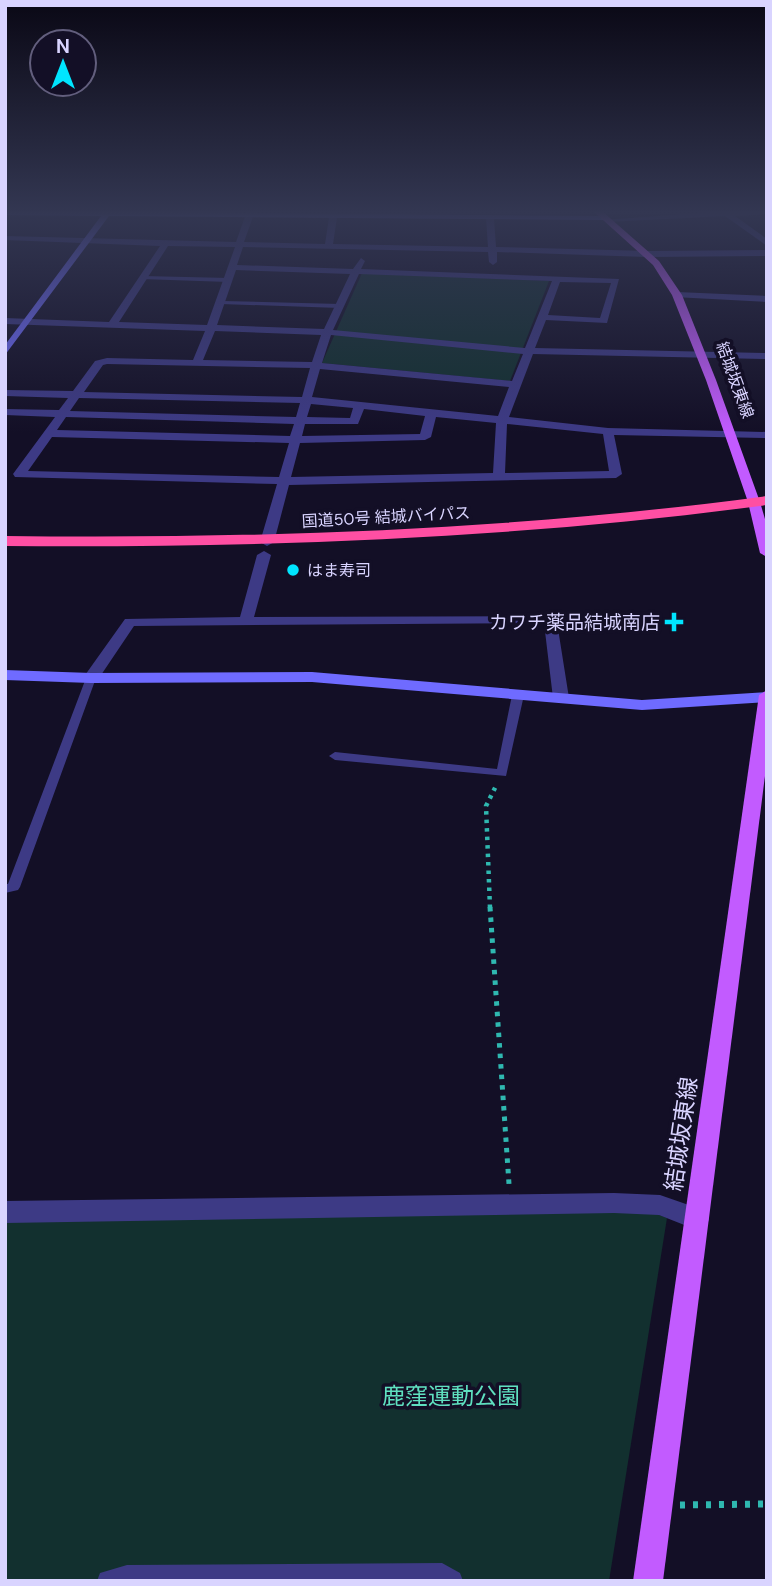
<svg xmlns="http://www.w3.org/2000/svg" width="772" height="1586" viewBox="0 0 772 1586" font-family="'DM Sans','Noto Sans JP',sans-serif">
<rect width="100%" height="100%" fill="#130f26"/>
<g fill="#12302f">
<path d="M362,273L549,281L510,381L322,363Z"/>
<path d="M649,1211L667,1218L609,1581H5V1219Z"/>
</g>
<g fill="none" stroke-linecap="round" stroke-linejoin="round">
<path stroke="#2fb8b0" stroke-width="4.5" stroke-dasharray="3.5 5" stroke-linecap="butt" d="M490,908L486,806L497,784"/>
<path stroke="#2fb8b0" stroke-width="5" stroke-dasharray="4.5 6" stroke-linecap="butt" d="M490,907L509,1184"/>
<path stroke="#2fb8b0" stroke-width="7" stroke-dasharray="5 8" stroke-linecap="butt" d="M680,1505L767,1504"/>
<g fill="#3d3a85" fill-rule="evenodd">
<path d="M143,276L229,278L232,280L229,282L141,279Z"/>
<path d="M223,301L340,304L343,306L340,308L221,304L220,303Z"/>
<path d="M91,675L96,678L20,887L18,890L5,893V884H8L86,678Z"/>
<path d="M518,692L524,695L506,776L335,760L329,756L335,752L497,769L512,695Z"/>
<path d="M442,1563L460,1573L463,1581H97L100,1573L127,1565Z"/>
</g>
<g fill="#3d3a85" fill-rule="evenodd">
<path d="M247,211H255L244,242L325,244L330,211H338L333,244L488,247L486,218L490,216L494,218L496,247L648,251L767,250V256L647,257L497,252V262L493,265L489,262L488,252L243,247L237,265L353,269L361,258L365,261L361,269L619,279L607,323L546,320L535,348L767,353V359L533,354L509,417L608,428L767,432V438L614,435L622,474L616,478L289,485L274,542L267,546L260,542L277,484L15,477L13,474L55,417L5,415V409L59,410L68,398L5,396V390L73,391L95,361L107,358L193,360L205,331L5,324V318L109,322L160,246L5,240V236L236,242ZM168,246L235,247L207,325L119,322ZM236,270L350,274L324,329L217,325ZM359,274L552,281L525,348L333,330ZM560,282L611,283L600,318L548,315ZM215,331L321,335L312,362L203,360ZM331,335L523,354L512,381L322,363ZM107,364L310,368L302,397L84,392L103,365ZM320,369L509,387L498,416L312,397ZM79,398L300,403L296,417L70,411ZM311,404L353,408L350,418L307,417ZM364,409L425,416L420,434L302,436L305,424H358ZM66,417L294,424L290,436L57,430ZM436,417L496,423L493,473L291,477L300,443L425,440L431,437ZM507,424L603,434L609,471L505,473ZM52,437L289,443L279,477L28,471Z"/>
<path d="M767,211V214L735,216L767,239V246L725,216L607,222L603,220L724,211Z"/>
<path d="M677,292L767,296V302L674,297V293Z"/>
<path d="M264,551L271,555L254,617L556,616L569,698L561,703L553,698L544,623L134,626L97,681H85L83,678L125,619L240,617L257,555Z"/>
<path d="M614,1193L660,1195L706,1211L709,1219L706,1227L697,1230L659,1215L614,1213L5,1223V1201Z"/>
</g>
<g fill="#6f6bff" fill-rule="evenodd">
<path d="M5,211L604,216L608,218L604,220L109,216L5,355V345L101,216L5,215Z"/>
<path d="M5,670L91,673L312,672L642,700L766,692L767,702L642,710L312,682L91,683L5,680Z"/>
</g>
<g fill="#c25bff" fill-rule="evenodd">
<path d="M593,211H602L659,261L682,295L716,380L760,502L767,526V557L760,553L748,502L706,380L672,295L653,265Z"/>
<path d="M767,690V760L663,1581H633L759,695Z"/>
</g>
<path fill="#ff4fa3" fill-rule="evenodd" d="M767,496V505C513,539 261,548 5,546V536C261,539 513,530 767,496Z"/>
</g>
<linearGradient id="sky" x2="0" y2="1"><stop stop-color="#0a0815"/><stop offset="0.49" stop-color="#333752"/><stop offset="1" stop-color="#333752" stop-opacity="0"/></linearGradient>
<rect width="772" height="433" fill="url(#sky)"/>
<g fill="#00e5ff" stroke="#130f26" stroke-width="2.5">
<circle cx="293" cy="570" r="7"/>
<path d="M670.5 611.5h7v7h7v7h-7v7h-7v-7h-7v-7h7z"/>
</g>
<g text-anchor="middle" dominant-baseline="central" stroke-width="7" stroke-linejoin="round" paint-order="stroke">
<g font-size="16" fill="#d9d4ff" stroke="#130f26">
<text transform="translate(735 380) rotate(70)">結城坂東線</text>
<text transform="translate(386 517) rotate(-3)">国道50号 結城バイパス</text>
</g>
<g font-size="16" fill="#d9d4ff" stroke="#130f26" text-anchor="start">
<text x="307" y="570">はま寿司</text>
</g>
<g font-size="19" fill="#d9d4ff" stroke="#130f26" text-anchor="end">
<text x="660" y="622">カワチ薬品結城南店</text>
</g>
<g font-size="23" fill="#d9d4ff" stroke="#130f26">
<text transform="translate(681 1134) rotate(-82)">結城坂東線</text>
</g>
<g font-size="23" fill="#5fe0c0" stroke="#130f26">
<text x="451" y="1396">鹿窪運動公園</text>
</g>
</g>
<rect width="772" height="1586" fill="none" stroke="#d9d4ff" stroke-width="14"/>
<g transform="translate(63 63)"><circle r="33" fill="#130f26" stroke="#625e7d" stroke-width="2"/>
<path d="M0-5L12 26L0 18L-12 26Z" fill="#00e5ff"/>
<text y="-10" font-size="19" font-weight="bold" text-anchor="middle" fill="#d9d4ff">N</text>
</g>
</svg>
